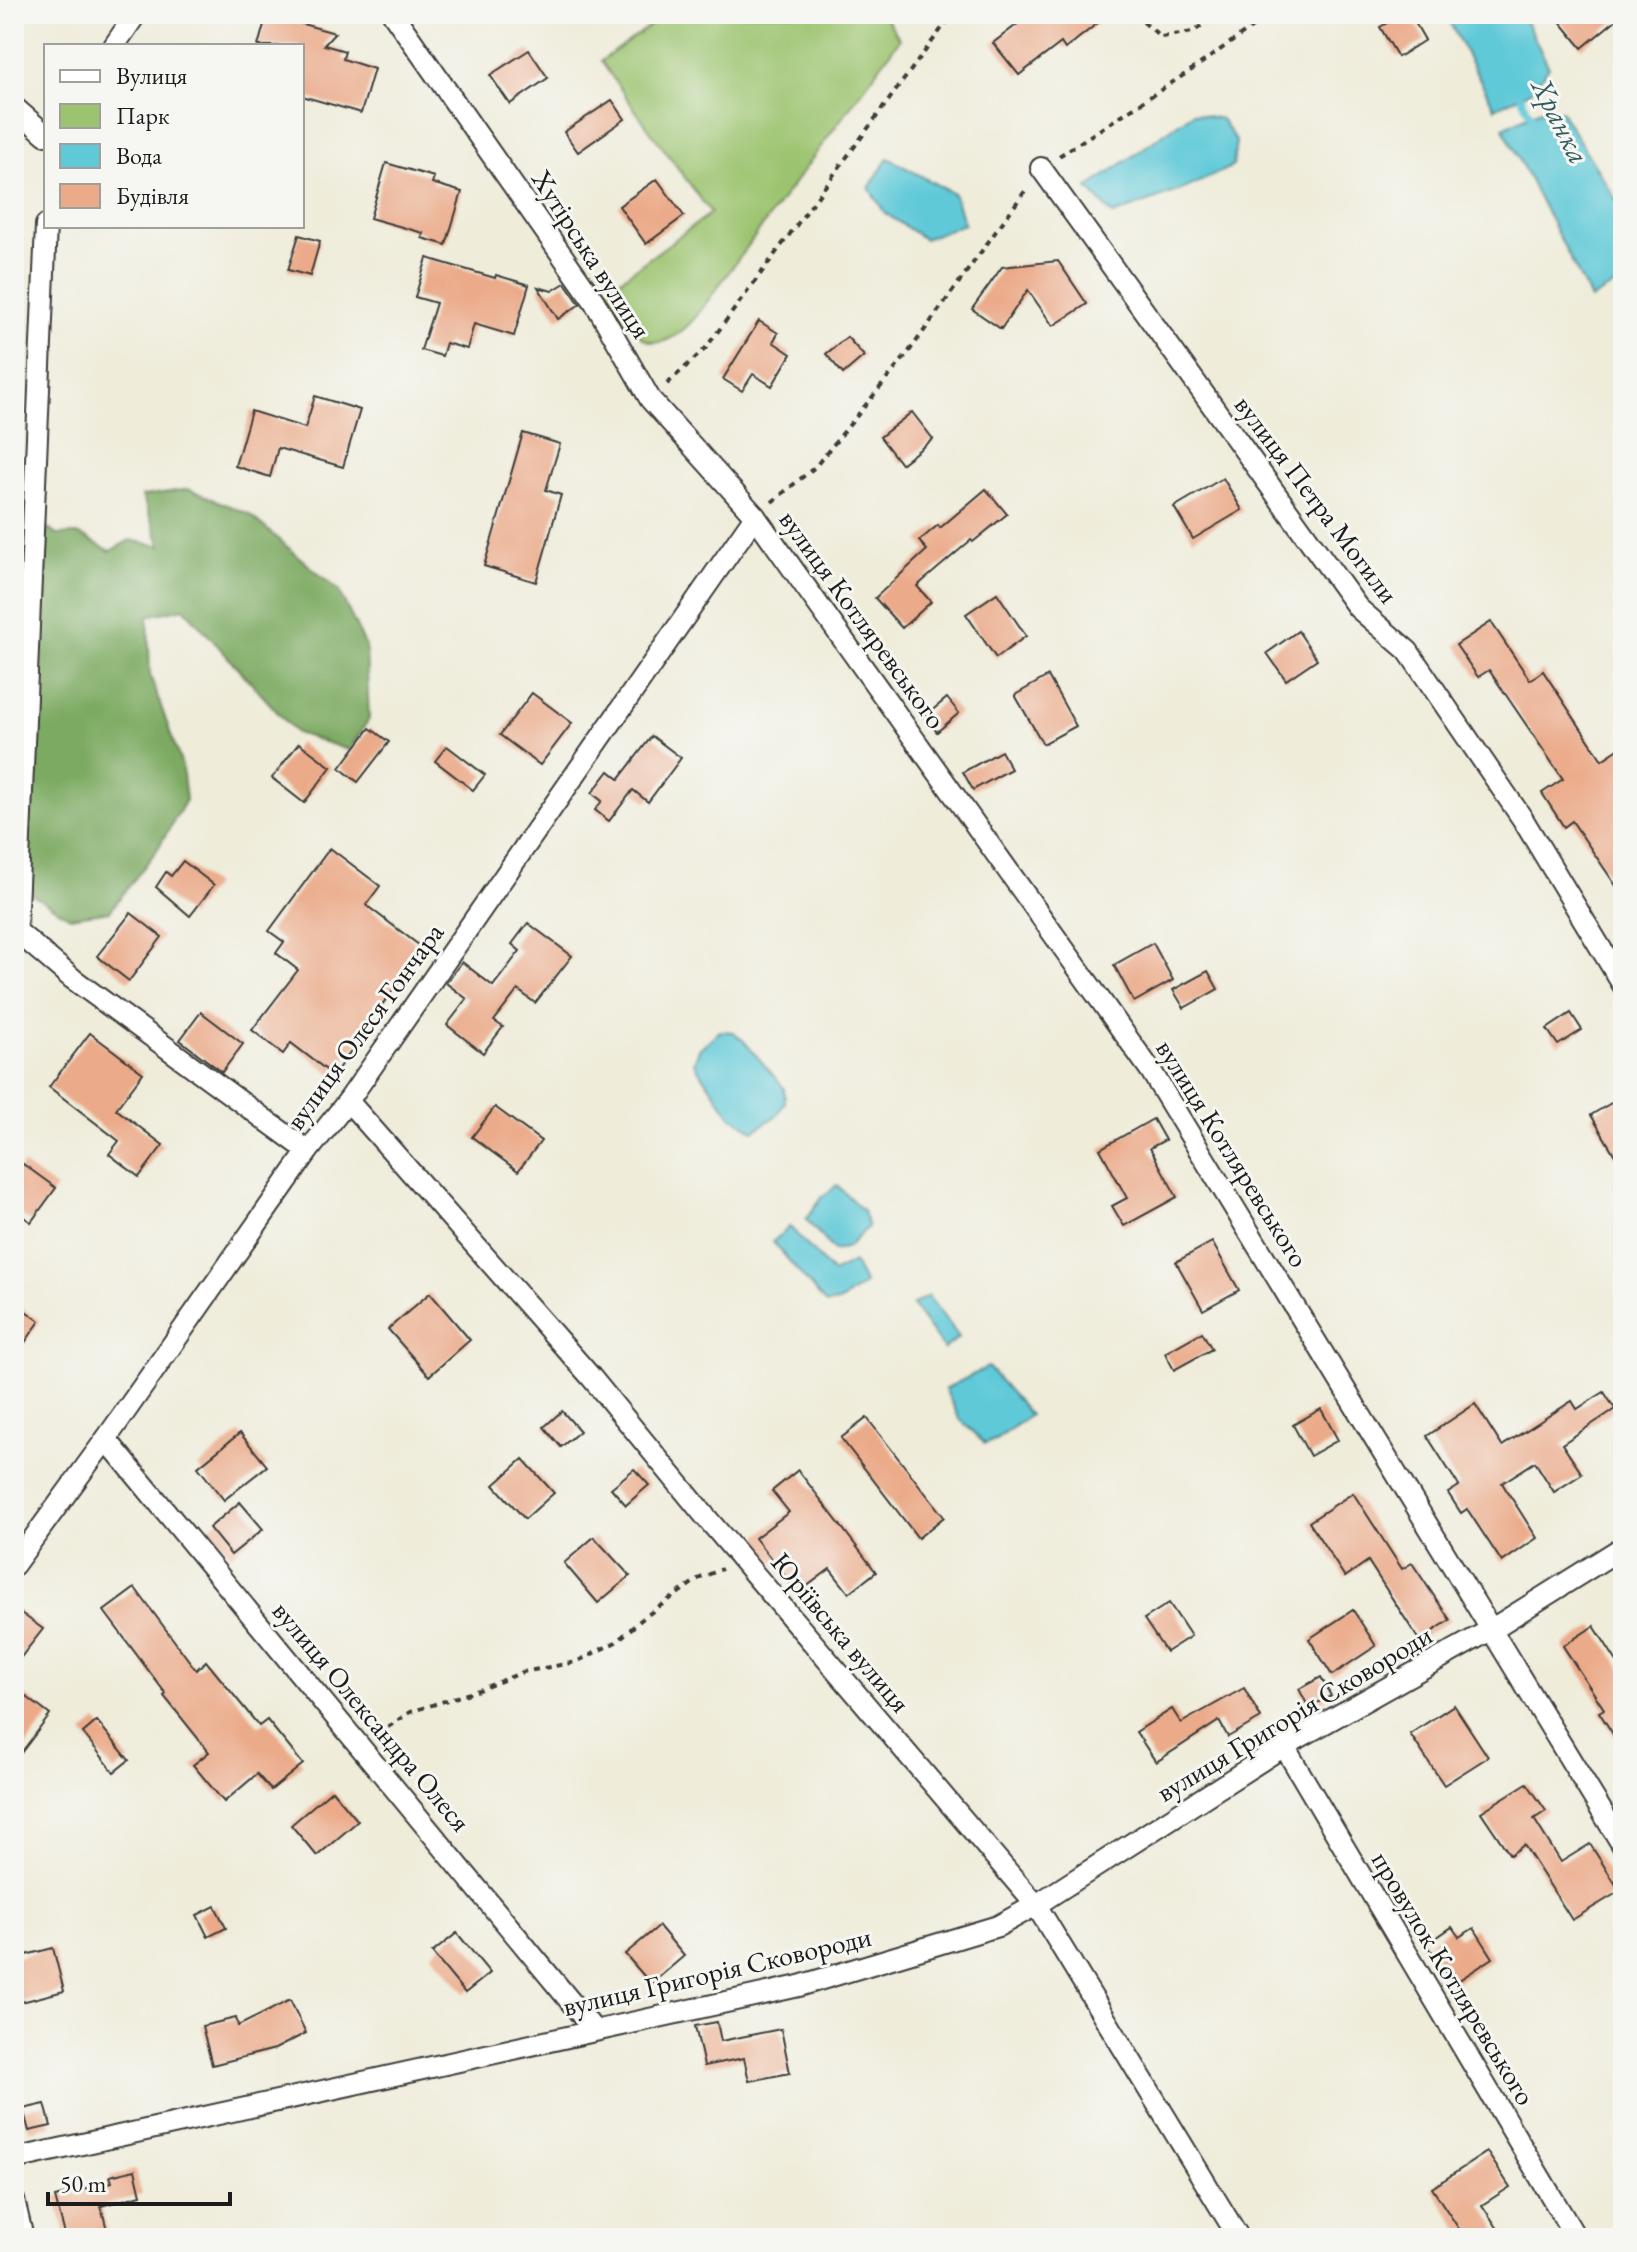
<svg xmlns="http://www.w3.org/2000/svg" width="1637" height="2252" viewBox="0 0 1637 2252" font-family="'EB Garamond',serif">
<rect width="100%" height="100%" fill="#f6f6f2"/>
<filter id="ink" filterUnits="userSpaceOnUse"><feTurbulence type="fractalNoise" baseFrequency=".0125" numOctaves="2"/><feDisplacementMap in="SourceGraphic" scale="16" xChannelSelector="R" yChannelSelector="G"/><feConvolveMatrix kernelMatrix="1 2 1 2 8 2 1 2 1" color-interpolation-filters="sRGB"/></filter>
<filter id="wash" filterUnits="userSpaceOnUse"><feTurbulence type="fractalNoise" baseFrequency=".006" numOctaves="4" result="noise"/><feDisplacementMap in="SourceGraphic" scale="32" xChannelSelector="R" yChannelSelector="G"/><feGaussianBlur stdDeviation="1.8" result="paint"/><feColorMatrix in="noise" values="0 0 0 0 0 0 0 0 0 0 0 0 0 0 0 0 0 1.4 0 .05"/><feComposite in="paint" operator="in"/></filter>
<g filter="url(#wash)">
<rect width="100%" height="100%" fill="#efecda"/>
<path fill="#9cc470" stroke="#5c7046" stroke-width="2" d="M667,14H883L900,39L695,318C650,368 633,332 606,290L711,213L638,114L601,61Z"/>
<path fill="#7daa62" stroke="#4c633f" stroke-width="2" d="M14,479L39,496L42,524L57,535L78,534L110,551L130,540L161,546L142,496L189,489L249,514L339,591L366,647L369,719L349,750L296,733L184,608L148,616L150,675L182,766L186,800L157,850L110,911L70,917L14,884Z"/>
<g fill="#5fc9d8" stroke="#3e727a" stroke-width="2">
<path d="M1445,14H1522L1549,67L1531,91L1495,108Z"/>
<path d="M1540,110L1561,111L1623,211V281L1591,299L1503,128Z"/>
<path d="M1193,113L1221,119L1236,141L1233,166L1186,188L1113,215L1088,188Z"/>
<path d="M888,158L954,194L964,224L924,239L885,213L869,188Z"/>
<path d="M720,1031L733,1032L744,1041L784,1088L785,1103L777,1115L754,1131L731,1116L694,1063L699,1049Z"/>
<path d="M837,1185L863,1211L868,1227L848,1247L834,1251L806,1219L822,1197Z"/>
<path d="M789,1226L833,1273L853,1262L865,1284L839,1302L826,1304L773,1242Z"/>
<path d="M928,1296L959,1337L944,1349L912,1305Z"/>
<path d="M988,1367L1030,1415L997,1439L985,1444L959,1418L945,1389Z"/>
</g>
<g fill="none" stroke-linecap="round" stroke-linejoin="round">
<g stroke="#5fc9d8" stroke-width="7">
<path d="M1516,87L1534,122"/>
<path d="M1614,275L1623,294"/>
</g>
</g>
<g id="blocks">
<g fill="#ebaa89">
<path d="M267,14L335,33L324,45L345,51L343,59L374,69L361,113L302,96V46H258Z"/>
<path d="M1024,14H1109L1065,49L1061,43L1019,75L993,43L1024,19Z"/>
<path d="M1403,14H1410L1425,40L1398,57L1380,27Z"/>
<path d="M1554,14H1623L1582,48Z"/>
<path d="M529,50L548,78L510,104L490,75Z"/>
<path d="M612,100L625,119L578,152L564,132Z"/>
<path d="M386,163L434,177L432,183L462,192L446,245L422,238L423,233L370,218Z"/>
<path d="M657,179L684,216L646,244L619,206Z"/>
<path d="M299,235L320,241L310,276L288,270Z"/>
<path d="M427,258L495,278L496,275L529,285L514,336L474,324L467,349L446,343L442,356L421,350L436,303L415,297Z"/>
<path d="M1058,261L1087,304L1053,326L1028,290L1001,329L972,309L1002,267Z"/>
<path d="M565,283L580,304L558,319L538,287L552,291Z"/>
<path d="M759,321L778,333L773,342L791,354L772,386L753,374L742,391L723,379Z"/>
<path d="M847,337L864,356L843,374L826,354Z"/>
<path d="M315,396L360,410L343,467L278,448L270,477L235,466L251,411L305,428Z"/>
<path d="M912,412L933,439L901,464L880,437Z"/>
<path d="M523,433L560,444L546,490L561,495L536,582L484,566Z"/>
<path d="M1223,478L1242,510L1193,539L1174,507Z"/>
<path d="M986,489L1007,514L973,542L971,540L917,586L931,602L902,628L875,598L927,550L919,541L938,525L940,528Z"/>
<path d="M997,593L1026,636L996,658L966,614Z"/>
<path d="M1491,622L1530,680L1543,671L1602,760L1623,746V896L1572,821L1564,827L1542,793L1563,779L1489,670L1478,677L1456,645Z"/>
<path d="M1298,631L1317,659L1286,680L1267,653Z"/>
<path d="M1048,676L1076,726L1043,744L1015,695Z"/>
<path d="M532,693L572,723L540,765L500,735Z"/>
<path d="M947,698L959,713L937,732L924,717Z"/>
<path d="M370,728L389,742L358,782L340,768Z"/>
<path d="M652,736L681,758L648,802L633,790L609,821L595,810L602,801L592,793L609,771L619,779Z"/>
<path d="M299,743L331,767L304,803L272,778Z"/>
<path d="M447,746L485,775L473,790L435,761Z"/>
<path d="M1001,751L1011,769L973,790L963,772Z"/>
<path d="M330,848L380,886L366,905L424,949L363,1030L366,1032L333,1075L291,1043L283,1054L252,1030L298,970L276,953L284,942L269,931Z"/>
<path d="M183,861L214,885L190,916L156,887L166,872L171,876Z"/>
<path d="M131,913L162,937L129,981L97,956Z"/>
<path d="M528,923L572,956L535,1003L518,990L494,1021L503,1027L483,1053L447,1025L467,999L446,983L462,962L493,986L520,951L512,944Z"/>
<path d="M1153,943L1173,980L1134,1002L1114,965Z"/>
<path d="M1208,971L1218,989L1184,1008L1173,990Z"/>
<path d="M201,1012L243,1044L222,1072L180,1040Z"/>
<path d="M1571,1013L1582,1030L1558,1045L1547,1029Z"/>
<path d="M90,1033L143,1073L116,1109L163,1145L139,1177L109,1154L119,1141L49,1087Z"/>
<path d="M1623,1096V1169L1591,1115Z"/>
<path d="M495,1107L541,1141L518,1171L472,1137Z"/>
<path d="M1153,1119L1165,1140L1150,1148L1177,1197L1124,1226L1112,1206L1127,1198L1100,1149Z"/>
<path d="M23,1164L56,1188L31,1222L14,1210V1176Z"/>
<path d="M1212,1242L1239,1290L1203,1310L1176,1262Z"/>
<path d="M430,1293L470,1340L429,1376L388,1329Z"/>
<path d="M14,1303L40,1321L14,1358Z"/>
<path d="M1202,1332L1212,1349L1174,1370L1165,1353Z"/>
<path d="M1604,1392L1615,1409L1562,1444L1582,1474L1554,1492L1535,1462L1502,1483L1537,1538L1502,1562L1467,1509L1461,1513L1448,1493L1459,1486L1427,1436L1475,1404L1502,1446L1572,1401L1577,1409Z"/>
<path d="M1321,1409L1338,1440L1310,1456L1293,1425Z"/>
<path d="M562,1411L580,1431L561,1447L544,1427Z"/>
<path d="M867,1418L944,1517L918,1538L841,1438Z"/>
<path d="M240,1433L267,1466L224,1500L198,1467Z"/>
<path d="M523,1459L554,1493L525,1519L494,1485Z"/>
<path d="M634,1469L649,1485L626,1505L611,1488Z"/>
<path d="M798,1470L876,1572L849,1593L830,1569L798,1593L755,1538L789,1512L772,1491Z"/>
<path d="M1353,1493L1402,1569L1412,1563L1450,1620L1419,1640L1368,1561L1345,1577L1309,1522Z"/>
<path d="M240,1502L263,1529L231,1555L209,1528Z"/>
<path d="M594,1537L630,1576L598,1603L564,1563Z"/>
<path d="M135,1588L196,1670L206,1661L259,1726L267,1720L303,1764L271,1790L257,1774L224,1802L193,1765L209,1752L164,1696L166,1694L104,1611Z"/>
<path d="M1169,1603L1191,1636L1166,1652L1144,1619Z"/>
<path d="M14,1608L43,1629L14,1666Z"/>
<path d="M1353,1610L1376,1646L1332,1675L1309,1639Z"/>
<path d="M1594,1626L1623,1671V1750L1599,1712L1604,1709L1563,1646Z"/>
<path d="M1321,1677L1331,1696L1309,1708L1299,1689Z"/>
<path d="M14,1687L50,1715L14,1762Z"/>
<path d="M1244,1688L1261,1718L1228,1737L1219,1721L1156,1762L1136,1732L1172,1709L1181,1723Z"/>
<path d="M1454,1705L1488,1757L1444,1785L1410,1734Z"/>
<path d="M97,1721L129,1760L114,1772L83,1733Z"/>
<path d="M1527,1783L1546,1811L1534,1819L1561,1862L1590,1844L1620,1891L1572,1920L1524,1845L1510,1855L1481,1812Z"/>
<path d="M332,1790L358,1821L317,1856L291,1825Z"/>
<path d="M215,1906L226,1928L208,1937L197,1915Z"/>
<path d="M659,1926L684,1956L651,1984L625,1954Z"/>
<path d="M1452,1927L1459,1937L1474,1928L1493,1958L1453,1984L1427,1944Z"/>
<path d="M457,1933L490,1973L465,1993L432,1953Z"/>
<path d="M53,1948L64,1991L14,2004V1958Z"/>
<path d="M290,2000L306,2033L275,2049L212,2065L202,2026L236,2018L238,2026Z"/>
<path d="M717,2022L721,2041L781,2029L790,2073L749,2081L744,2058L704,2066L695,2026Z"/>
<path d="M45,2104L51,2126L29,2131L23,2109Z"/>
<path d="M1487,2152L1510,2187L1482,2205L1504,2238H1465L1432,2188Z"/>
<path d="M135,2170L141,2195L101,2206L109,2238H66L55,2197L112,2182L110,2176Z"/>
</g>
</g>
</g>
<g filter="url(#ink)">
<use href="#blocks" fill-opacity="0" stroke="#3c3b38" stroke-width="2"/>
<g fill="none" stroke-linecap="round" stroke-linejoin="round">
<g stroke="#3c3b38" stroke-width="24">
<g id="street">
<path d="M393,14L594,301L650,399L755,516L1151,1071L1623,1846"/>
<path d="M114,46L136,14"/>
<path d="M14,107L46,135"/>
<path d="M1041,168L1358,608L1408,651L1522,818L1623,985"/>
<path d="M14,929L73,979L308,1151"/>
<path d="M16,932L46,225"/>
<path d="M348,1101L591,1377L705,1516L1036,1905L1239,2238"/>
<path d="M106,1439L594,2030"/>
<path d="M14,1565L106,1439L308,1151L348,1101L755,516"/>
<path d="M1284,1746L1576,2238"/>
<path d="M14,2159L799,1986L998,1926L1036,1905L1284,1746L1492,1629L1623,1547"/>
<path d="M14,2200L23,2238"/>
</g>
</g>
<g stroke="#3c3b38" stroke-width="4" stroke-dasharray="6 6" stroke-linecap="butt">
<path d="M1134,14L1161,37L1193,32L1219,14"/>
<path d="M1059,156L1193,69L1271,14"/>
<path d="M667,384L705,349L945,24L955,14"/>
<path d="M772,502L815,467L905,357L1028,187"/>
<path d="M378,1734L410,1712L479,1690L523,1672L576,1662L616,1642L642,1619L698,1579L722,1569"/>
</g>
<use href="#street" stroke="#fff" stroke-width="20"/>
</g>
</g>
<g text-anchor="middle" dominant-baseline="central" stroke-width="6" stroke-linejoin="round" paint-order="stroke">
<g font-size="28" fill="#1c1c1c" stroke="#f6f6f2">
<text transform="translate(592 254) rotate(57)">Хутірська вулиця</text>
<text transform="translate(1317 499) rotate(53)">вулиця Петра Могили</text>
<text transform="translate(863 619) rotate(54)">вулиця Котляревського</text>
<text transform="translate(364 1026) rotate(-54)">вулиця Олеся Гончара</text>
<text transform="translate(1233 1153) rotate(58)">вулиця Котляревського</text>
<text transform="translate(841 1632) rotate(50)">Юріївська вулиця</text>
<text transform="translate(1294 1713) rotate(-31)">вулиця Григорія Сковороди</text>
<text transform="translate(372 1716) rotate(50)">вулиця Олександра Олеся</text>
<text transform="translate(717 1971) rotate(-13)">вулиця Григорія Сковороди</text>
<text transform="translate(1454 1978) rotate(59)">провулок Котляревського</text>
</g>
<g font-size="30" font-style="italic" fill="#33595e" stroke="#f6f6f2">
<text transform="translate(1561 121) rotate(63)">Хранка</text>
</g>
</g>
<rect width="1637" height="2252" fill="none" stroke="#f6f6f2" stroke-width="48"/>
<rect x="44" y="44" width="260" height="184" fill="#f6f6f2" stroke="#9f9f9c" stroke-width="2"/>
<rect x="60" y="70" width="40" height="12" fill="#ffffff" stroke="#9f9f9c" stroke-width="2"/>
<text x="116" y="84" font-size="24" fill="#1c1c1c">Вулиця</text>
<rect x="60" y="104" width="40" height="24" fill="#9cc470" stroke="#9f9f9c" stroke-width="2"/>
<text x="116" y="124" font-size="24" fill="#1c1c1c">Парк</text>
<rect x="60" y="144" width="40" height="24" fill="#5fc9d8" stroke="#9f9f9c" stroke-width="2"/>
<text x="116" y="164" font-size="24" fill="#1c1c1c">Вода</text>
<rect x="60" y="184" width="40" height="24" fill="#ebaa89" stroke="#9f9f9c" stroke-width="2"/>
<text x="116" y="204" font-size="24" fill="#1c1c1c">Будівля</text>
<path d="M48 2192v12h182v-12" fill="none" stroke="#1c1c1c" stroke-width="4"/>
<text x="60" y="2192" font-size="24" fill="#1c1c1c" stroke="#f6f6f2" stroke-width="6" paint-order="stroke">50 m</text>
</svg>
